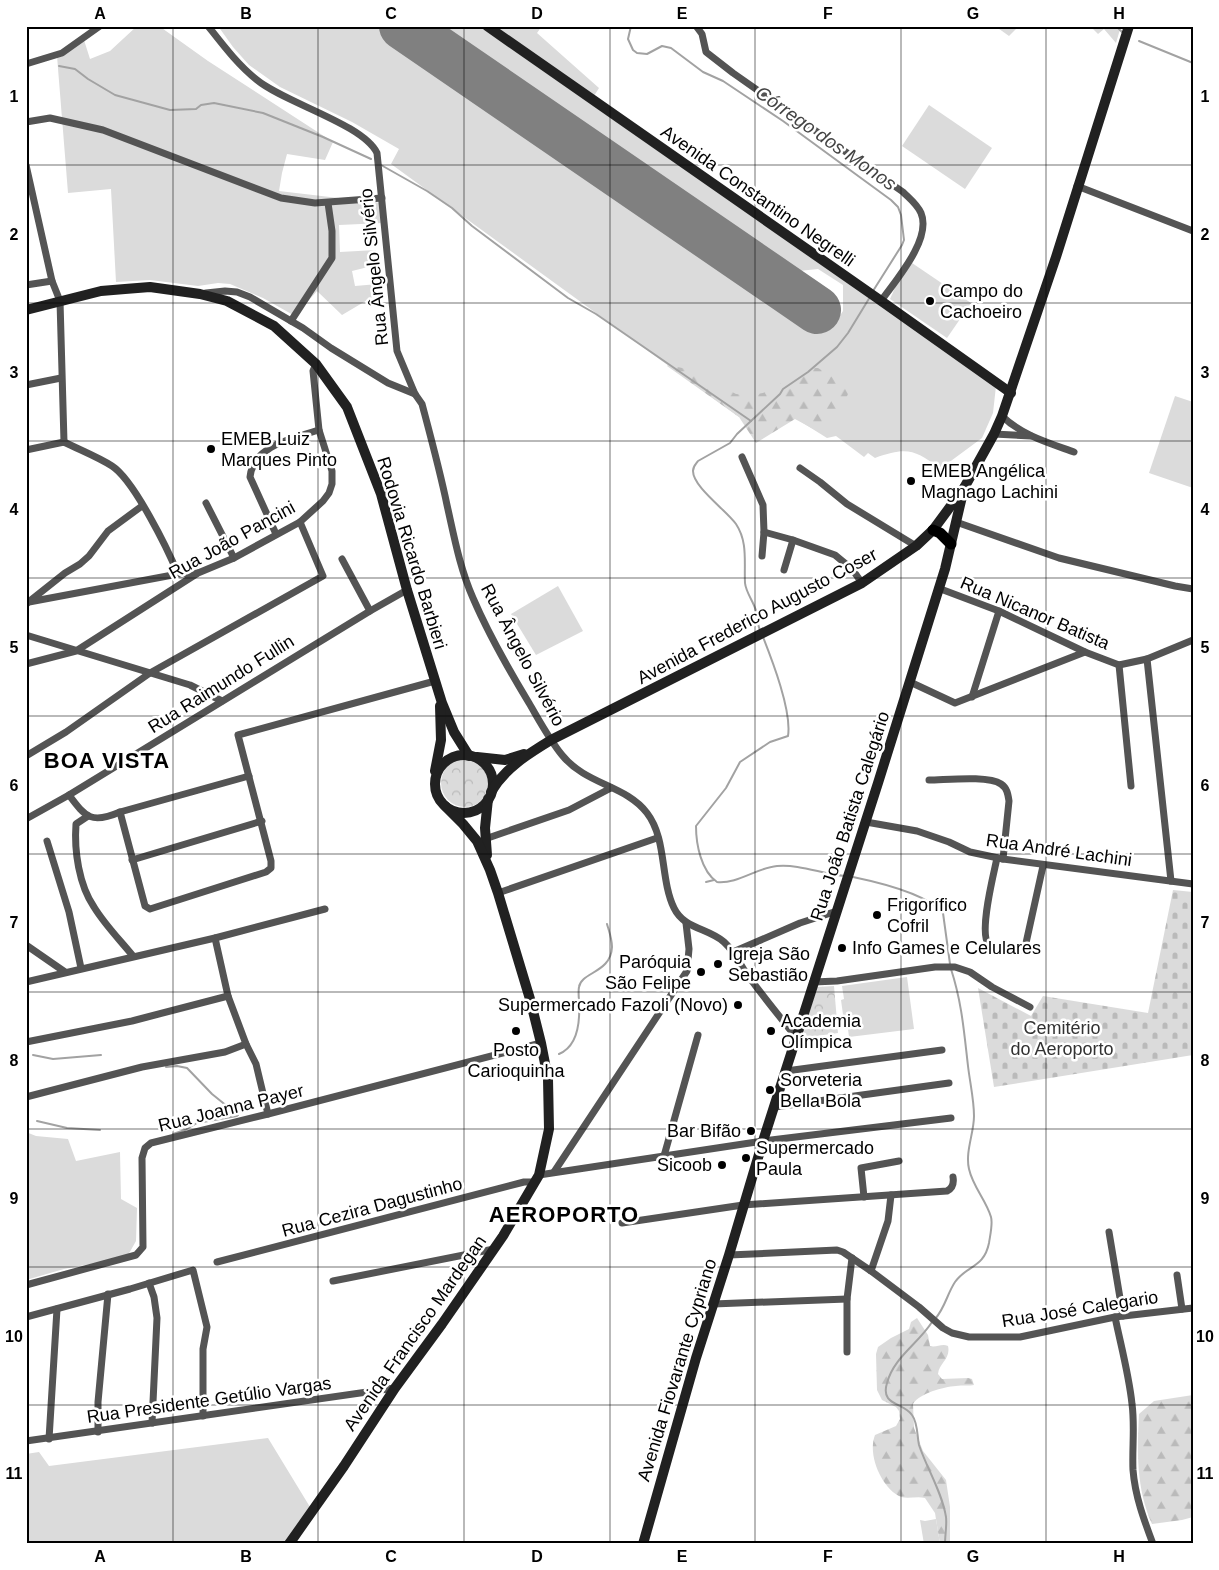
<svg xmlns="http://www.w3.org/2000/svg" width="1219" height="1570" viewBox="0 0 1219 1570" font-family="Arial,sans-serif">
<defs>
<pattern id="forest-firs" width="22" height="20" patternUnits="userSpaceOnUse" patternTransform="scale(1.25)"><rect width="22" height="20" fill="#dbdbdb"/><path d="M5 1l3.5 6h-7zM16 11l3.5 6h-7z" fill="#bababa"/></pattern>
<pattern id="cemetery-stones" width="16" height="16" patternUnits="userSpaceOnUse" patternTransform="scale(1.25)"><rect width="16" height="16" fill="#dbdbdb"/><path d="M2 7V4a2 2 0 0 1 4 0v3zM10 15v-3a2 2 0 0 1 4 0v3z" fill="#bababa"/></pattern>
<pattern id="park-crowns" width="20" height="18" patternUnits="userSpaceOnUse" patternTransform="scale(1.25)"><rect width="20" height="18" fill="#dbdbdb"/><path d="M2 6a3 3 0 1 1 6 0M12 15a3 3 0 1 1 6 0" fill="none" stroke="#bababa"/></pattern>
</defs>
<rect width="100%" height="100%" fill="#fff"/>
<g fill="#dbdbdb">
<path d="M137,26H159L208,61L333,142L325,160L287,154L282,173L279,191L381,203L383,223L339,225L340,252L376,250V265L352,271L355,286L378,284L381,292L342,315L317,291L295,316L263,298L230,284L218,283L198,286L150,280L116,282L111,189L68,193L57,56L84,40L90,59L110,51Z"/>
<path d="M218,26H377L821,333L831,329L843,311V285L818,269L789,272L429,26H479L996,386L993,413L982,438L940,469C915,449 906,447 875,458L868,453L864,457L836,436L827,438L787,413L739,417L391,164L399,149L352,122L280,87L249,65L233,47Z"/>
<path d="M489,26H542L537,33L599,88L594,96Z"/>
<path d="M995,26H1019L1009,36Z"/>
<path d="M1090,26H1121L1116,43L1104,29L1098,34Z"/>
<path d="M929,105L992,148L965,189L902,146Z"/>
<path d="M912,263L971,303L947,338L890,299L898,281Z"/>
<path d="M1175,396L1193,402V488L1149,473Z"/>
<path d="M558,586L583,631L536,655L511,614Z"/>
<path d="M907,977L914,1029L849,1037L848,1029H845L841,1000L844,999L842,986Z"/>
<path d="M26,1132L36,1136L68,1139L76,1161L120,1152L121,1199L137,1208L136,1241L127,1257L64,1269L26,1280Z"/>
<path d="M268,1438L310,1507L285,1544H26V1454L39,1452L49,1466Z"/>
<path d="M936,1519L940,1544H924L920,1520L925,1521Z"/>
</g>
<g fill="url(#forest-firs)">
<path d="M668,365L687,369L736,394L750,395L763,393L791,378L804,368H818L842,383L848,394L839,413L817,431L795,419L756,443L739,417L667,366Z"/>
<path d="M917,1318L928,1335L930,1346C936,1348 942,1343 948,1346C951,1359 939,1363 938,1374L942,1379L968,1378L972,1379L974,1385C970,1386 962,1385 956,1386C943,1387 920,1393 913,1404L914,1428L923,1451L946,1480L950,1507V1544H940L935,1513L925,1498C917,1496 909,1499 901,1497C882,1489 867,1455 875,1435L896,1426L900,1419L899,1411L896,1407L882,1400L877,1390L876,1354L878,1347L891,1338L909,1329L911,1322Z"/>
<path d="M1193,1395V1517L1182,1520L1152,1524C1136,1489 1137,1451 1139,1414L1154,1401Z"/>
</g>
<path fill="url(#cemetery-stones)" d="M1173,890L1193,892V1055L994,1087L978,988L1031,1016L1043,996L1148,1013Z"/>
<g fill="url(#park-crowns)">
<circle cx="465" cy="783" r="24"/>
<path d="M834,986L838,1033L802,1038L817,987Z"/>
</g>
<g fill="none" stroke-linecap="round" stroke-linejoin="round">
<g stroke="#a2a2a2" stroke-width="2">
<path d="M631,26L628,39L633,50L637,53L647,54L662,46L671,48L703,72L723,81L783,121L891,200L898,207L901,215L904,240L902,245L873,291"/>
<path d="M1116,26L1122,32"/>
<path d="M1139,41L1193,63"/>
<path d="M59,66L75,69L88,79L115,95L170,110L196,109L201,105L214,103L263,113L323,137L371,159"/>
<path d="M381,165L427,191L452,208L472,226L568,298L596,314L751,421"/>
<path d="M760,630C757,624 758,618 756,611C754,602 746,593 745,583C744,562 748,542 736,524C726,510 693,487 693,471C693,466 696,464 698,461L730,443L737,434L780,394L783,389L808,372L837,347L848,333L870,297"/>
<path d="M763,637C772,660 792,711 788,736L770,742L740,762L726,788L696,826C696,844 701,871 717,882C738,884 756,868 777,866C800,864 822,874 845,876"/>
<path d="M853,877C877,882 927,894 943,913L950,964"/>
<path d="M706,882L714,880"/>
<path d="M559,1054C578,1046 580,1021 579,1003C579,998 578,992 579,987C581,972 611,973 612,947C612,939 609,931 607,924"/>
<path d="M33,1055L53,1059L101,1055"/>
<path d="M166,1067L177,1066L187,1068L212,1094L238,1115"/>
<path d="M37,1121L67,1128L100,1130"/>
<path d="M173,1134L185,1130L197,1123L237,1116"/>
<path d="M935,1319C945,1308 947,1294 955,1282C967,1265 984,1268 989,1243C990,1236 993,1224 991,1217C986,1200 973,1187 969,1169C965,1152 974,1133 974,1116C974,1100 970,1083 968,1066C964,1032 962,1003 951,969"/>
<path d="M932,1322C918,1344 894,1357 887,1383C880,1406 903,1402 912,1415C918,1423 917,1436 919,1445C927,1469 942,1492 946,1517C947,1525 945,1535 945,1544"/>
</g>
<path stroke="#808080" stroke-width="48" d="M403,26L817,310"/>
<g stroke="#545454" stroke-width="7">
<path d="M208,26C223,45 238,65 257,80C285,103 363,124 377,153L397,351L415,394L422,404C431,438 440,471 447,505C454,536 460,569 473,598C488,633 509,670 529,703C539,720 549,739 562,755C586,785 626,785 647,813C667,839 660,879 674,908C684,929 708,928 724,942C734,951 739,962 746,973C762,995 779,1016 796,1037"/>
<path d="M696,26L702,34L706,52L733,73L903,192C910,199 917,204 921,213C932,239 896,280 881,301"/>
<path d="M26,64L62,53L100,26"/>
<path d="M26,122L50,118L103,130L281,198L315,203L382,198"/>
<path d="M26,165L52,281L60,301L64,442"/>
<path d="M1077,186L1193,231"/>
<path d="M26,285L52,281"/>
<path d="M206,293L225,291L237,292L250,297L303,328L331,348L388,383L415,394"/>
<path d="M291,321L332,258V231L328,203"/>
<path d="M26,385L61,378"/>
<path d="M1002,416C1021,435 1049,443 1074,452"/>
<path d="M994,434L1031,436"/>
<path d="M64,442C80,450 98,457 112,466C134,480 168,550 178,574"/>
<path d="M26,450L64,442"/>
<path d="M742,457L763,505L764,532L762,556"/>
<path d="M800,468L820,482L847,504L916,546"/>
<path d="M206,503L234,558"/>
<path d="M956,522L1059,558L1175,586L1193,589"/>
<path d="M764,532L793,540L835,555L852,569L862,583"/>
<path d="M276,534L250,477C253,445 294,438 319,430"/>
<path d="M342,559L370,611"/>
<path d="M784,570L793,540"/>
<path d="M938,588L999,611L1085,652L1119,665L1147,659L1193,640"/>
<path d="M31,600L65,573L80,564L89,556L108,531L142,506"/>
<path d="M26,604L29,602L178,574L197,573"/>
<path d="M26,635L190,685L222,701"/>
<path d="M1147,659L1171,881"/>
<path d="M26,664L76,651L198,573L234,558L300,522L323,501L329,493L332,484V471L319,430L313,371L316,364"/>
<path d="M1119,665L1131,786"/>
<path d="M910,682L955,703L1085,652"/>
<path d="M972,697L999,611"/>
<path d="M26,756L66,732L150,673L323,576L300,522"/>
<path d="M929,780C945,780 988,775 1001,784C1007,788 1008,794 1009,801L1003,859"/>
<path d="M69,795C86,818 92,824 120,812L249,776"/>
<path d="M120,812L145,906L150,909L266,872L271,868V861L238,735L435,681"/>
<path d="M88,816L76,824C74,851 79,885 94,907C105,925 120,940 133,956"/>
<path d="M26,819L69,795L370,611L407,590"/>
<path d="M866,822L917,831L949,842L970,852L1003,859L1193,884"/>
<path d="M485,839L569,810L611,788"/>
<path d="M47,841L69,912L81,968"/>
<path d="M997,858C994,873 978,934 989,945C993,949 1013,952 1019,951L1026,943L1043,866"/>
<path d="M132,860L262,821"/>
<path d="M498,893L657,838"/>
<path d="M215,938L228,996L246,1044L256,1064L268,1114"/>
<path d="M26,945L65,972"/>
<path d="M733,952L800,923L837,911"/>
<path d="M26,982L215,938L325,909"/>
<path d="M813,982L837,981L935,967H955L970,972L992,987L1030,1007"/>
<path d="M26,1042L132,1021L228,996"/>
<path d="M786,1071L942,1050"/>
<path d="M26,1097L142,1067L225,1052L246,1044"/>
<path d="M775,1107L949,1083"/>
<path d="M664,1156L698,1035"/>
<path d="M554,1172L687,971L689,949L686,923"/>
<path d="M539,1175L763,1141L951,1118"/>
<path d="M864,1197L861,1168L899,1161"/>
<path d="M622,1223L743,1205L947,1191C953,1188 954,1183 953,1177"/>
<path d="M1109,1232L1123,1316"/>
<path d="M729,1255L837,1250L843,1252L871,1271L919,1307L943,1328L952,1333L969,1337H1020L1115,1317L1193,1308"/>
<path d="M217,1262L524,1182H534"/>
<path d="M871,1271L888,1221L891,1195"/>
<path d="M1177,1275L1182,1309"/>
<path d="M333,1281L494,1249"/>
<path d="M149,1283L154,1297L157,1318L152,1423"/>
<path d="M26,1285L136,1255L143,1247L142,1158L145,1148L151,1143L268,1114L541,1043"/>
<path d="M713,1304L847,1299"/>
<path d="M26,1317L130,1289L193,1270L207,1327L203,1349V1416"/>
<path d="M1115,1317C1121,1346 1129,1375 1132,1404C1135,1426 1132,1448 1133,1470C1135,1496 1144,1520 1153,1544"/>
<path d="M847,1352V1299L852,1258"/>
<path d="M98,1432V1402L108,1294"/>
<path d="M49,1439L57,1309"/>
<path d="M26,1441L395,1388"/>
</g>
<g stroke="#212121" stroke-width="10">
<path d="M487,26L877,298L1011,393"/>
<path d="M26,310L101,291L125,289L150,287L200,294L227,301L274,326L316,364L347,407L381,494L407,590L442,703L454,732L469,756"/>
<circle cx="464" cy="784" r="29"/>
<path d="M477,757L505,760L524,754"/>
<path d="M435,771L441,740L440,706"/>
<path d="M491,792C505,768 528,754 551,740L862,583L916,546L933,530L964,488L994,434L1002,416L1056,257L1129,26"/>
<path d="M487,855L485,828L488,799"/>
<path d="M289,1544L344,1466L395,1388L442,1324L503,1236L539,1175L549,1129L548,1079L541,1043L530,999L498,893L490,870L477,841L463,824L445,806"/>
<path d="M643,1544L696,1358L729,1255L763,1141L878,783L945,569L964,488"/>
</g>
<path stroke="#000" stroke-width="11" d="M933,530L940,533L951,544"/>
</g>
<path fill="none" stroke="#000" stroke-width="1" stroke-opacity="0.55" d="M173,26V1544M318,26V1544M464,26V1544M610,26V1544M755,26V1544M901,26V1544M1046,26V1544M26,165H1193M26,303H1193M26,441H1193M26,578H1193M26,716H1193M26,854H1193M26,992H1193M26,1129H1193M26,1267H1193M26,1405H1193"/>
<g fill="#000" stroke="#fff" stroke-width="2">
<circle cx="930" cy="301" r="5"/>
<circle cx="211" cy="449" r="5"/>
<circle cx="911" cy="481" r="5"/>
<circle cx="877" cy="915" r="5"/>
<circle cx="842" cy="948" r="5"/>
<circle cx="718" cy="964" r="5"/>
<circle cx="701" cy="972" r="5"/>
<circle cx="738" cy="1005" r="5"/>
<circle cx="516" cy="1031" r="5"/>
<circle cx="771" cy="1031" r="5"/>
<circle cx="770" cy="1090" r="5"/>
<circle cx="751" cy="1131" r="5"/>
<circle cx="746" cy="1158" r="5"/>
<circle cx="722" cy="1165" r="5"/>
</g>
<g text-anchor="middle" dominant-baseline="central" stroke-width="5" stroke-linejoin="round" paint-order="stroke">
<g font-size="18" fill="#000" stroke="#fff">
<text transform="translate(758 196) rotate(35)">Avenida Constantino Negrelli</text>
<text transform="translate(374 267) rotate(-96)">Rua Ângelo Silvério</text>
<text transform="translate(232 540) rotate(-29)">Rua João Pancini</text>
<text transform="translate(412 553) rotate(73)">Rodovia Ricardo Barbieri</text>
<text transform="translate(1035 613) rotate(23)">Rua Nicanor Batista</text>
<text transform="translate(757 616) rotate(-28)">Avenida Frederico Augusto Coser</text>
<text transform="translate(523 655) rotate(62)">Rua Ângelo Silvério</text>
<text transform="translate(221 684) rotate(-32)">Rua Raimundo Fullin</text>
<text transform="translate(850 816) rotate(-72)">Rua João Batista Calegário</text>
<text transform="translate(1059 850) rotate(8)">Rua André Lachini</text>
<text transform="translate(231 1108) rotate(-14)">Rua Joanna Payer</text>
<text transform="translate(372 1207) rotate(-15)">Rua Cezira Dagustinho</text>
<text transform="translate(1080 1309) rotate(-9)">Rua José Calegario</text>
<text transform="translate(415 1333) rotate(-55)">Avenida Francisco Mardegan</text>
<text transform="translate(677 1370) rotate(-73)">Avenida Fiovarante Cypriano</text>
<text transform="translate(209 1400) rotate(-8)">Rua Presidente Getúlio Vargas</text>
</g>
<g font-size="18" fill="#000" stroke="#fff" text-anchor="start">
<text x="940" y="291">Campo do<tspan x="940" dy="21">Cachoeiro</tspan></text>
<text x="221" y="439">EMEB Luiz<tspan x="221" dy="21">Marques Pinto</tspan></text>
<text x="921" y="471">EMEB Angélica<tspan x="921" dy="21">Magnago Lachini</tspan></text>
<text x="887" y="905">Frigorífico<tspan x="887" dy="21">Cofril</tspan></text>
<text x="852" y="948">Info Games e Celulares</text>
<text x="728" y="954">Igreja São<tspan x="728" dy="21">Sebastião</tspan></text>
<text x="691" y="962" text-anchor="end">Paróquia<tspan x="691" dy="21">São Felipe</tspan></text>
<text x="728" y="1005" text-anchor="end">Supermercado Fazoli (Novo)</text>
<text x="781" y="1021">Academia<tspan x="781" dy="21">Olímpica</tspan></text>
<text x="516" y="1050" text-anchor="middle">Posto<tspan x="516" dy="21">Carioquinha</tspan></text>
<text x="780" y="1080">Sorveteria<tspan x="780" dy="21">Bella Bola</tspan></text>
<text x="741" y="1131" text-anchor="end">Bar Bifão</text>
<text x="756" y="1148">Supermercado<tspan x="756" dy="21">Paula</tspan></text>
<text x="712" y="1165" text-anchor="end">Sicoob</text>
</g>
<g font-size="18" fill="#323232" stroke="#fff">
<text x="1062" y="1028">Cemitério<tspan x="1062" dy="21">do Aeroporto</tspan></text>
</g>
<g font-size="19" font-style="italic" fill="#434343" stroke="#fff">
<text transform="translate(826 138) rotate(35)">Córrego dos Monos</text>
</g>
<g font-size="22" font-weight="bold" letter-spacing="1" fill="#000" stroke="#fff">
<text x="107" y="760">BOA VISTA</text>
<text x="564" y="1214">AEROPORTO</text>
</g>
</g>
<rect width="1219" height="1570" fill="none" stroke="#ffffff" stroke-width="55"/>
<rect x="28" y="28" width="1164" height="1514" fill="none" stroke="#000" stroke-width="2"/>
<g font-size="16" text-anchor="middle" font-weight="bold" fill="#000">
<text x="100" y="19">A</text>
<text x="246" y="19">B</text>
<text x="391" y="19">C</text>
<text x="537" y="19">D</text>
<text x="682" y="19">E</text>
<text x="828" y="19">F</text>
<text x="973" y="19">G</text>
<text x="1119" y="19">H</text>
<text x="14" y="102">1</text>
<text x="1205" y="102">1</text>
<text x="14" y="240">2</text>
<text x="1205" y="240">2</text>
<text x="14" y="378">3</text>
<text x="1205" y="378">3</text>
<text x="14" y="515">4</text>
<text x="1205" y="515">4</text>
<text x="14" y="653">5</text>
<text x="1205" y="653">5</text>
<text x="14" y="791">6</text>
<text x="1205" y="791">6</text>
<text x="14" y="928">7</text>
<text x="1205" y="928">7</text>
<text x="14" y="1066">8</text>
<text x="1205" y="1066">8</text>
<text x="14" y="1204">9</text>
<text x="1205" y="1204">9</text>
<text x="14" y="1342">10</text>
<text x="1205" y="1342">10</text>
<text x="14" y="1479">11</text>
<text x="1205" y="1479">11</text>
<text x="100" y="1562">A</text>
<text x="246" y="1562">B</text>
<text x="391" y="1562">C</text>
<text x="537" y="1562">D</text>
<text x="682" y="1562">E</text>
<text x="828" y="1562">F</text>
<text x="973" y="1562">G</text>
<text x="1119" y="1562">H</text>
</g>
</svg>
